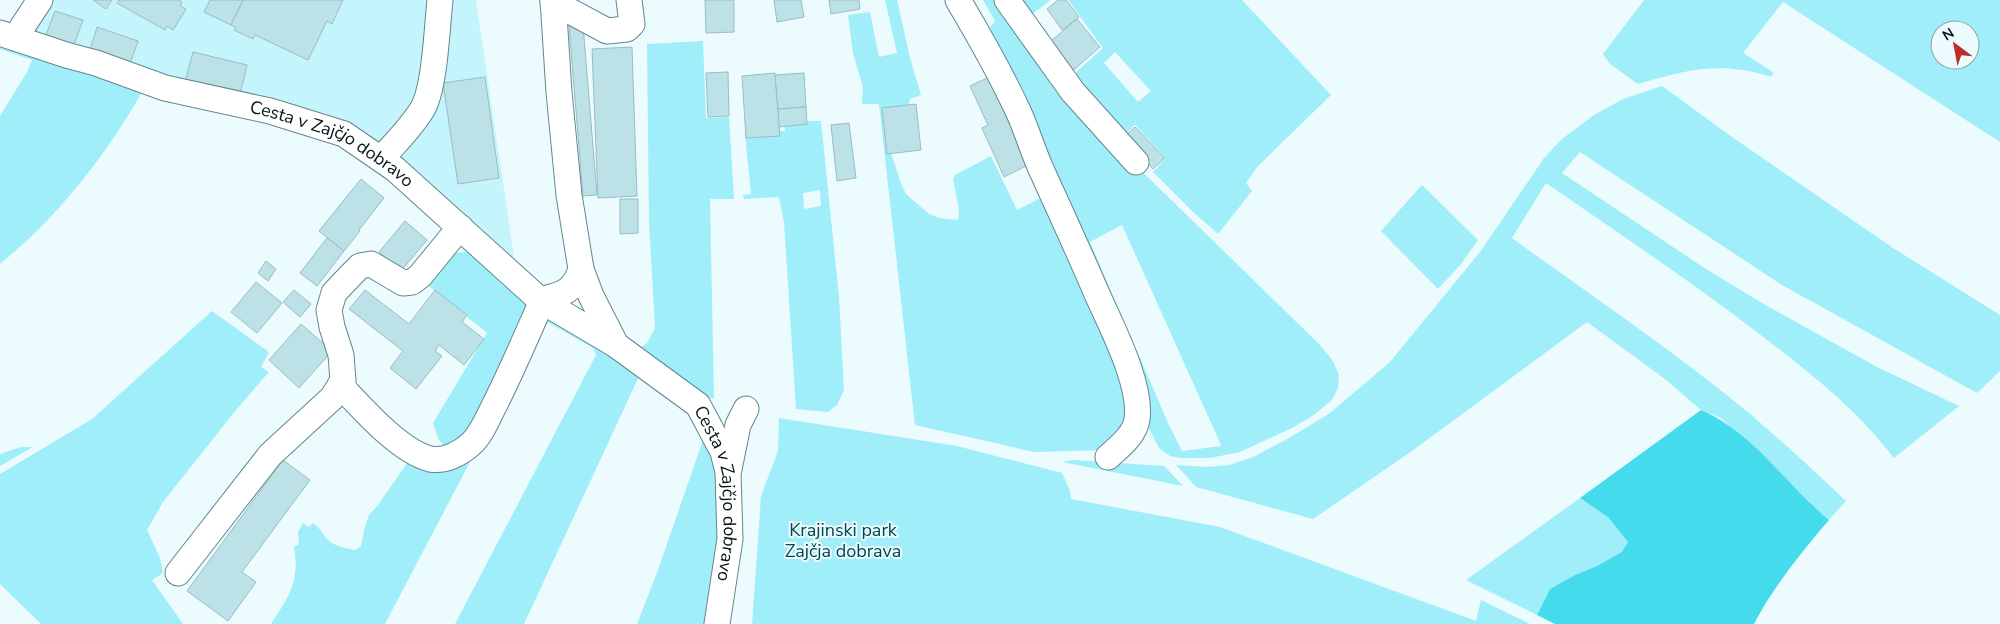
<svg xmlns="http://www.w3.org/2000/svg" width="2000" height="624" viewBox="0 0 2000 624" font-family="'Nunito Sans',sans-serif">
<rect width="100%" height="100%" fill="#ecfbfd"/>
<path fill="#c4f5fc" d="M46,0H476L516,270L361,138L165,82L25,31Z"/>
<g fill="#9feef9" fill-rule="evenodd">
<path d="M885,0H897L910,58L921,95L910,99L907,113L891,153L900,181L906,194L929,214L939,218L958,220L959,209L953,179L955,175L991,156L1017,210L1049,194L1089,283L1132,415L1106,450L1034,452L915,425L879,104H862L863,87L853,53L848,15L870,12L879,57L897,53Z"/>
<path d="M983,0H1001L1117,147L1319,344L1333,361L1339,375L1338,388L1332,400L1314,415L1292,428L1240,452L1210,458H1180L1170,456L1159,448L1143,417L1049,172L1055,167L990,27L995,21ZM1122,225L1221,445V446L1182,451L1169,425L1090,242Z"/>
<path d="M1013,0H1051L1027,18Z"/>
<path d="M1068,0H1242L1331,95L1258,166L1246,183L1252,191L1218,234L1191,210L1153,172L1166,158L1135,125L1121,138L1074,74L1103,48ZM1115,52L1151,91L1138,102L1104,63Z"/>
<path d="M1644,0H2000V142L1783,2L1743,53L1773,72L1772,77C1720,61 1689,69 1638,84L1610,64L1603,54ZM1940,30H1970V60H1940Z"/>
<path d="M0,39L145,87C107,154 60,215 0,264V116L27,72L32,60L0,49Z"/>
<path d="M703,41L706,118L729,117L734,199H710L714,399L704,396L638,350L647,343L655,328L649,222L647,44Z"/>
<path d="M1662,86L1732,137L1893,248L2000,315V371L1977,393L1782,285L1580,152L1562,173L1706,269L1762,303L1877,367L1959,406L1894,458C1856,409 1815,377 1766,339C1695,284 1620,234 1546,183L1512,238C1592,296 1674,351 1750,414C1783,442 1814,471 1846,501L1829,520L1814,508L1753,447L1721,418L1701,410L1665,379L1587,322L1412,451L1313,519L1196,487L1176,465L1206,467L1229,465L1253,457L1291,437L1330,413L1390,362L1480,252L1544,158L1562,139L1594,115L1623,99Z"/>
<path d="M810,121H821L839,297L844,390L837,405L828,412L796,409L784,222L779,197L744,199L743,195L751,194L745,134L785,131V123ZM820,190L821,206L804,209L803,193Z"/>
<path d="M1422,185L1478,240L1461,264L1438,289L1381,231Z"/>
<path d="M466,252L480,259L530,304L468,436L445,448L438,438L433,423L487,333L429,286L434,274L452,253Z"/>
<path d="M212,311L269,352L261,367L269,372L236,410L163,502L147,530L160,558L163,573L152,580L183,624H41L0,584V474L92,419Z"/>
<path d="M545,317L642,370L524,624H455L596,355L593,348L549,323L542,324Z"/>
<path d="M779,418L957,446L1062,473L1070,491L1071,499L1220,527L1476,621L1481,600L1530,624H752L761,496L778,451Z"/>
<path d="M710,438L725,507L711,624H637L658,570L703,440Z"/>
<path d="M21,447H33L0,466V454Z"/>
<path d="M410,459L451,469L470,462L385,624H271C289,597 300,581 294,547L299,544L298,532L303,523L309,527L313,523C320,528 322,533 327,539C333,546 346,548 355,550L361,546L365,526L369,515L378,505Z"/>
<path d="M1073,460L1164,466L1183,486L1062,462Z"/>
<path d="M1580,498L1609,518L1628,541L1623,552L1597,566L1575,575L1550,589L1537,615L1466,580Z"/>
</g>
<path fill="#44dbed" d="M1701,410C1753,432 1786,485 1829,520C1801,553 1774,586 1754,624H1555L1537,615L1550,589L1575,575L1597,566L1622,552L1628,542L1609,518L1580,498Z"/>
<g fill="#bce2e8" stroke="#98bdc3">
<path d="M93,0H112L106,9Z"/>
<path d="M119,0H179L182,2L180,6L186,9L173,30L167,26L165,30L117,3Z"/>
<path d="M210,0H243L231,25L204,12Z"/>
<path d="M243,0H343L332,24L327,21L308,60L255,35L253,39L234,30L236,27L231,25Z"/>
<path d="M705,0H734V32L706,33Z"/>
<path d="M774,0H801L804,17L777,22Z"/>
<path d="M829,0H859L860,9L831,14Z"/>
<path d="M1058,0H1066L1079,17L1062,30L1047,9Z"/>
<path d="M55,11L83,20L74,45L46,35Z"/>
<path d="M1077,19L1100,47L1069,74L1045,46Z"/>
<path d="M583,25L597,195L583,196L569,26Z"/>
<path d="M97,27L138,41L130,64L90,50Z"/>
<path d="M632,47L637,196L598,198L592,49Z"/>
<path d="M193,52L247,65L239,99L184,86Z"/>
<path d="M728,72L729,116L708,117L706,73Z"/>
<path d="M775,73L780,136L746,138L742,76Z"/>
<path d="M804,73L806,107L778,109L775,75Z"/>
<path d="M485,77L499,178L458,184L443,83Z"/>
<path d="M989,77L1028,165L1004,177L982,128L988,125L970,86Z"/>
<path d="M916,104L921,150L887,154L882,108Z"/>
<path d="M806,107L807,124L779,127L778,109Z"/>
<path d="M849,123L856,178L837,181L831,125Z"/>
<path d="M1135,127L1165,158L1153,169L1123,138Z"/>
<path d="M361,179L384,198L359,230L360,231L344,251L319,231Z"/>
<path d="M620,199H638V233L620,234Z"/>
<path d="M405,221L427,240L401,271L379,252Z"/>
<path d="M327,238L344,251L317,286L300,273Z"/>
<path d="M266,261L276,269L268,281L258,273Z"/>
<path d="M256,282L282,303L257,333L231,312Z"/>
<path d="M294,290L311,304L300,317L283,302Z"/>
<path d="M365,290L409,324L435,290L467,315L462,322L484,339L464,365L439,345L435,351L442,356L416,389L390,368L403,351L349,309Z"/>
<path d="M301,324L332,351L299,388L269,360Z"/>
<path d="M283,460L310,480L242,572L256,582L228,621L187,591Z"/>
</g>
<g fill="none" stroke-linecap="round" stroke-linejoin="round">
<g stroke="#63878c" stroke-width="27">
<g id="minor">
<path id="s1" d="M553,0L559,92L569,195L581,269L591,296L616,345L698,405L723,452L728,472L730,539L717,624"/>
<path d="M958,0C980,37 1001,74 1019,113C1027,131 1033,151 1041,169C1060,211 1079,252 1097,294C1111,326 1142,384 1137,419C1135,435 1119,447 1108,457"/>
<path d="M1007,0L1073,92L1136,162"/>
<path d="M553,2L607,31L627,29L632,24L629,0"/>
<path id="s2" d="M0,33L66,55L96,63L165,88L270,111L344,134L395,169L540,300L616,345"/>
<path d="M15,38L40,0"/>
<path d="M381,159C395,143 412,127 423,108C435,86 437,27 440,0"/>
<path d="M540,300C562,294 573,293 581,269"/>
<path d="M340,385C362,408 399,451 430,459C445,462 461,453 471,444C481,435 487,420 493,408C511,373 526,337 542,301"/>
<path d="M729,469L738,425L746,409"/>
<path d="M178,573L270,455L332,398L343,381L341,355L332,327L329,310L334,293L350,276L360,266L371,264L403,283L412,282L420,276L460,227"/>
</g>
</g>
<use href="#minor" stroke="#fff" stroke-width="25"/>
</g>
<g text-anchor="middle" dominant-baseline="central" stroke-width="4" stroke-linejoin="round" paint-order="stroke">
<g font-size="18" fill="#081618" stroke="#ecfbfd">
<text stroke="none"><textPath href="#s2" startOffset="352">Cesta v Zajčjo dobravo</textPath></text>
<text stroke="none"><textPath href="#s1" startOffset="549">Cesta v Zajčjo dobravo</textPath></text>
</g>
<g font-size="18" fill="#00464e" stroke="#ecfbfd">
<text x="843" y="530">Krajinski park<tspan x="843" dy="21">Zajčja dobrava</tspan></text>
</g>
</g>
<g transform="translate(1955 45) rotate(328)"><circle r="24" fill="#ecfbfd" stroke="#919fa1"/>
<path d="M0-4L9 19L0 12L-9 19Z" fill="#bc2e2b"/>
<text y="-8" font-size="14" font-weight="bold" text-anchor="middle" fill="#081618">N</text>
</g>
</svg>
